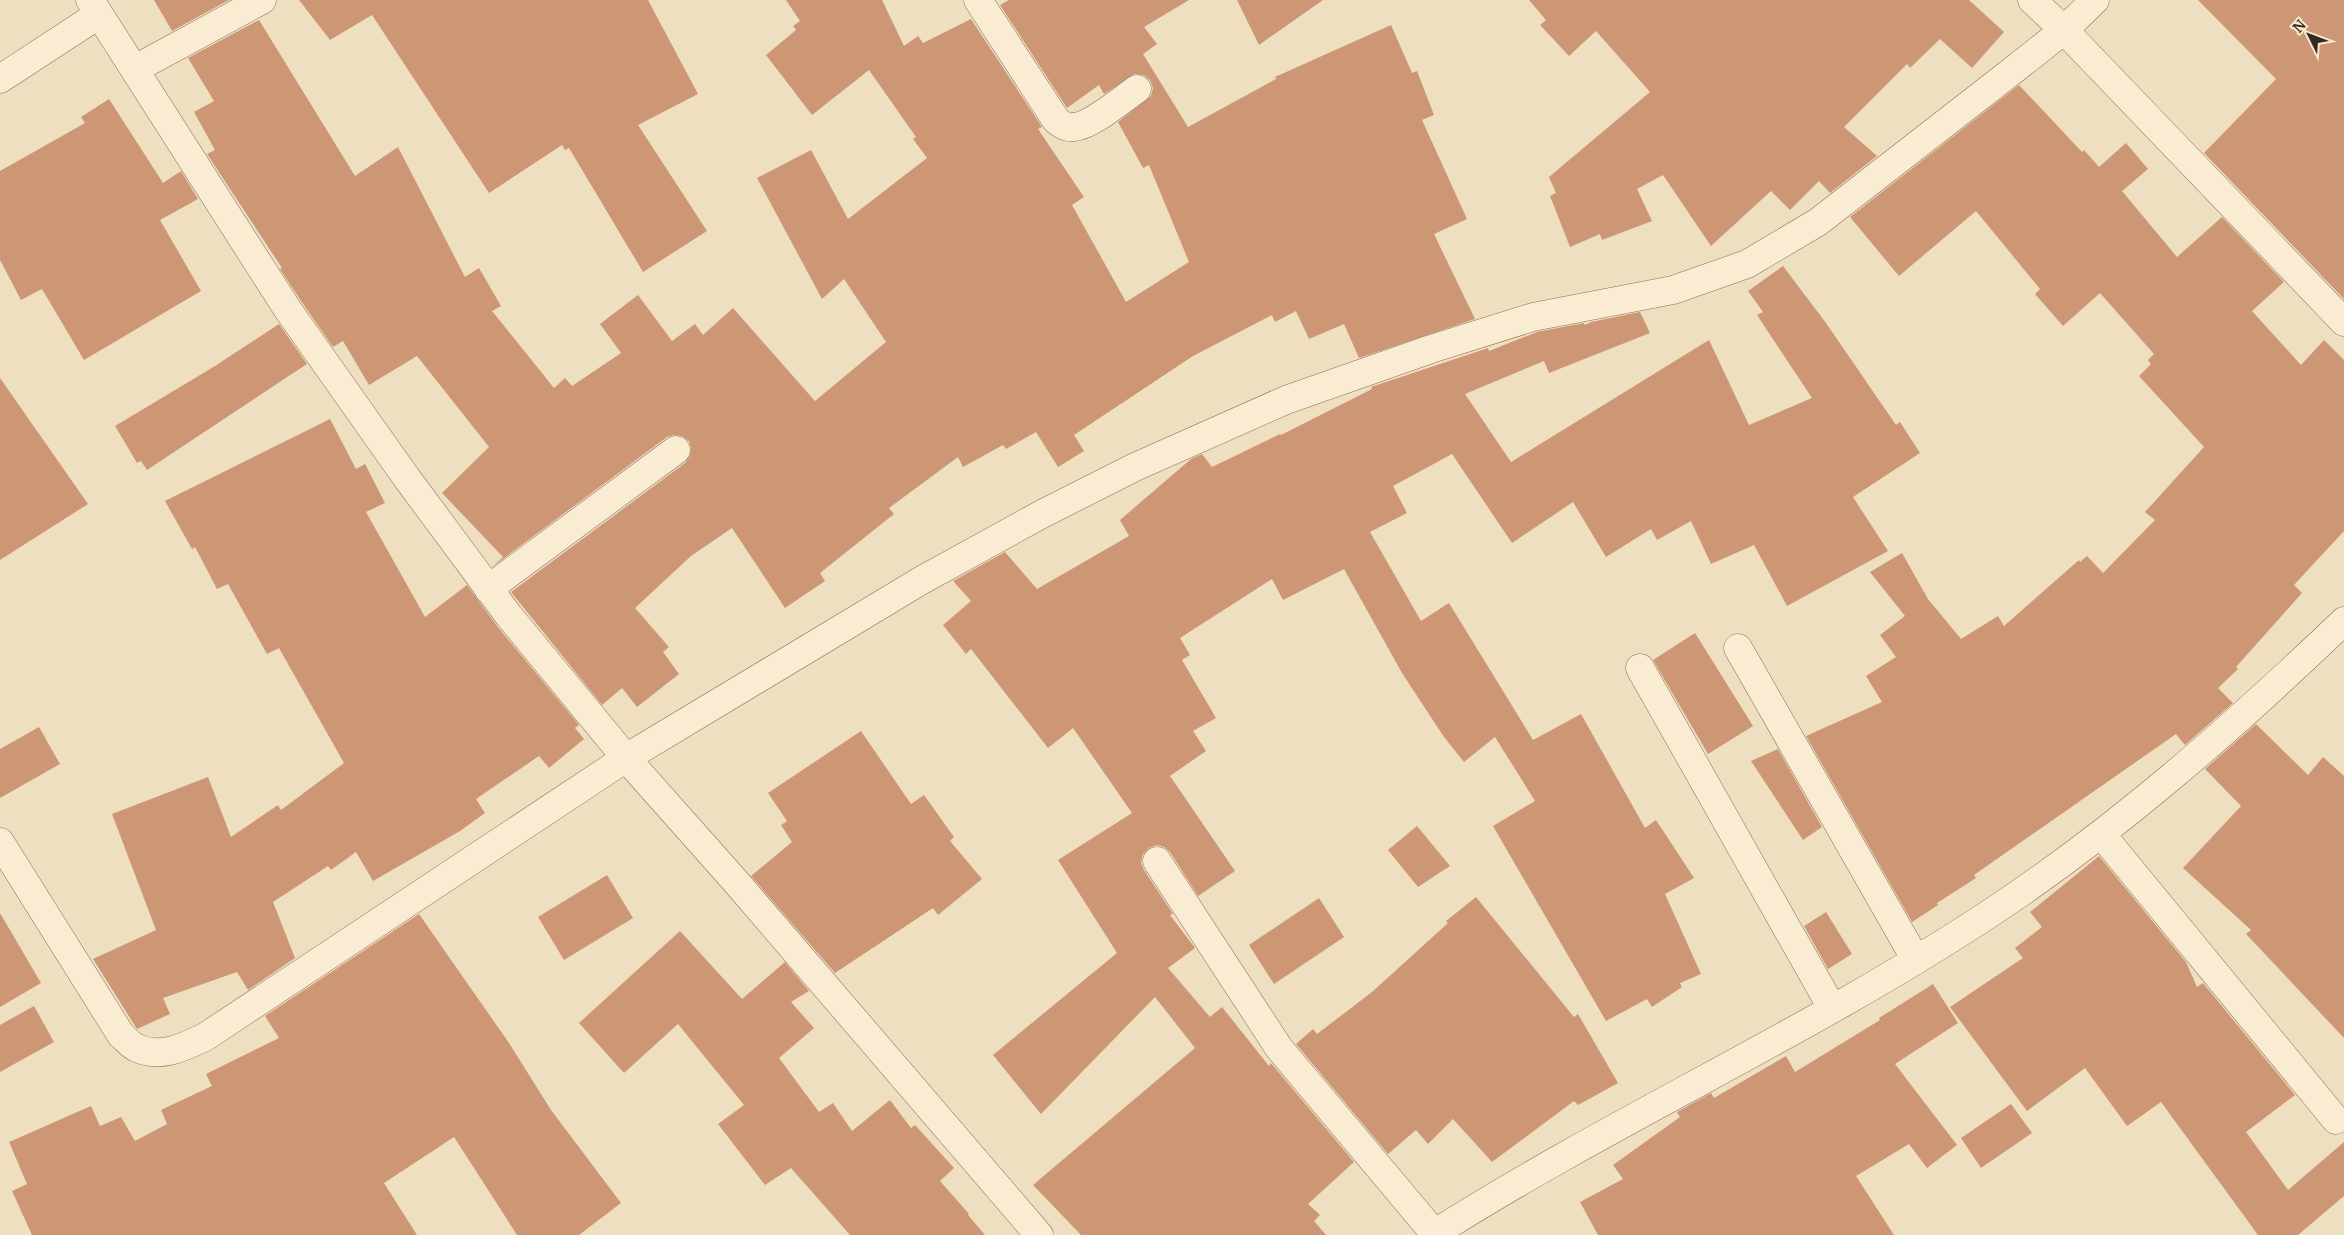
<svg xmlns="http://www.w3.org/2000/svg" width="2344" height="1235" viewBox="0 0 2344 1235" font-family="Merriweather,serif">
<rect width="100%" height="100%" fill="#eedfc0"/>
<g fill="#cd9775">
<path d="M154,0H229L172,31Z"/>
<path d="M299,0H648L698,94L638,125L707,231L643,272L569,148L565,150L562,145L489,193L372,15L330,40Z"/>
<path d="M786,0H882L904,46L918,36L923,43L971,19L1042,127L1038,129L1084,197L1072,205L1126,302L1189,262L1149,165L1143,168L1118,122L1151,96L1153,88L1150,80L1144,75L1135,74L1104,94L1099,85L1067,108L1000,5L1009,0H1189L1144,27L1157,44L1143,54L1188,127L1276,79L1275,77L1391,25L1412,73L1417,71L1434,115L1422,120L1467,219L1434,234L1475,319L1359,358L1344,324L1309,339L1296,311L1275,322L1272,315L1193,356L1074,435L1084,451L1058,467L1036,432L1006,449L1003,445L963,467L958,457L889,508L894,514L820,573L825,581L785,608L732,528L691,556L635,608L669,647L663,652L679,674L637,707L622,688L602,705L511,592L685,463L690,456L691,448L689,441L682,436L674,435L667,437L492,567L503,557L442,493L489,447L417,356L369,385L343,341L333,347L301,301L280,269L282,268L207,154L215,150L194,112L214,101L188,58L259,20L355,176L398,147L465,277L479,268L501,306L492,311L554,388L565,378L572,386L621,353L600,324L638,295L672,341L695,324L703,335L733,308L815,401L886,342L844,279L822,299L757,178L811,150L848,219L927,158L913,139L916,137L869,70L812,115L766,55L796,30L793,26L800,21Z"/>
<path d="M1237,0H1323L1259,45Z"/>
<path d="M1529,0H1969L2004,32L1972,68L1940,39L1910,68L1907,64L1844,127L1877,156L1830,193L1819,181L1790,210L1771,191L1711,246L1663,175L1637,189L1652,221L1602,240L1600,234L1570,247L1550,196L1556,193L1549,177L1650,92L1596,31L1569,56L1540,25L1546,20Z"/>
<path d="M2198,0H2344V299L2204,153L2276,79Z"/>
<path d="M2019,85L2082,152L2084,150L2099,167L2126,143L2148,169L2122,191L2177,257L2222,217L2284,282L2252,311L2301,365L2324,340L2344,360V531L2294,585L2302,593L2236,667L2238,669L2218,688L2233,703L2185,745L2176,734L1974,875L1976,878L1937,903L1938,905L1912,922L1806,736L1882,702L1866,676L1896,657L1880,635L1905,616L1870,572L1902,553L1928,599L1961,639L1998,616L2004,626L2079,560L2080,562L2087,556L2103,573L2155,520L2145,512L2204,447L2139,376L2151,364L2148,360L2154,354L2100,293L2063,326L2035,294L2040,289L1976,211L1899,276L1850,217Z"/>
<path d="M109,99L163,183L181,171L198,199L160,220L201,291L84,360L42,289L21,300L0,260V171L85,123L81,117Z"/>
<path d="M1783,266L1826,323L1896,425L1900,422L1920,453L1853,497L1888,551L1787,606L1754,545L1711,564L1691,521L1657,540L1651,529L1606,557L1573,502L1512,543L1452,454L1393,486L1407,513L1370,532L1421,621L1449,603L1533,740L1581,714L1645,828L1656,820L1694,878L1665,894L1701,974L1680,983L1682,987L1652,1007L1647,999L1606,1021L1493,826L1535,801L1495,737L1464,762L1444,737L1402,673L1344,569L1283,600L1272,579L1180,638L1190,655L1182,660L1216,718L1193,731L1206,751L1170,776L1235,871L1198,896L1170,852L1164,847L1157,845L1149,848L1143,854L1141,862L1144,870L1173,914L1170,915L1195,948L1168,968L1210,1017L1222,1007L1269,1066L1271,1063L1354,1162L1308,1204L1320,1215L1314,1221L1326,1235H1081L1033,1185L1195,1048L1155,997L1041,1114L993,1055L1117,953L1058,860L1132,813L1073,728L1048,748L971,649L966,654L943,625L971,601L953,581L1005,552L1037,589L1129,536L1120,520L1191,459L1202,454L1212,467L1280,434L1281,435L1372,389L1371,387L1488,348L1489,351L1537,332L1584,323L1585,325L1591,322L1640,312L1650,333L1549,373L1544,361L1465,394L1511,462L1709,340L1749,425L1812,398L1757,315L1763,312L1748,291Z"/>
<path d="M279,324L307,364L147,470L141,461L137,463L115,426L215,366Z"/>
<path d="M0,378L88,504L0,560Z"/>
<path d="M330,419L356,469L365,464L385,503L366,512L425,617L467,585L497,626L579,725L575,728L584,739L549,768L539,756L476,799L485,813L460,831L373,881L356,852L331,870L328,866L273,902L295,958L248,990L237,972L163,998L170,1014L137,1029L93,959L156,930L112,814L208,777L231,837L278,805L281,810L344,763L279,648L267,654L228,584L217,589L195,547L192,549L165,501Z"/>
<path d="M1695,633L1753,726L1708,754L1653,660Z"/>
<path d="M2256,724L2308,775L2323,757L2344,776V1038L2246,934L2251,930L2183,868L2241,806L2205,769Z"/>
<path d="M39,727L60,764L0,798V749Z"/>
<path d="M861,731L911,804L924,795L954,837L950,841L982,879L938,915L933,908L835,973L751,876L792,842L781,825L787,821L768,793Z"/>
<path d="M1778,749L1822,827L1803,840L1751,761Z"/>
<path d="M1417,826L1450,866L1418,887L1388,850Z"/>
<path d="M2099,856L2186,962L2197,987L2203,983L2295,1095L2246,1132L2288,1190L2344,1142V1196L2298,1235H2258L2161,1102L2127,1126L2085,1068L2027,1111L1950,1007L2023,958L2015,948L2042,927L2030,912Z"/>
<path d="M607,875L633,918L564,960L538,917Z"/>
<path d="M1476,897L1574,1017L1578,1014L1618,1083L1578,1105L1574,1101L1492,1162L1453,1119L1428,1144L1416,1130L1388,1154L1296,1044L1313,1029L1317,1034L1372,992L1448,923L1446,921Z"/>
<path d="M1319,898L1344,937L1274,984L1249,945Z"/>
<path d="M1826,912L1852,954L1828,969L1804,926Z"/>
<path d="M0,913L41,983L0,1007Z"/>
<path d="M419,914L509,1043L551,1110L621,1203L579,1235H517L454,1137L384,1183L417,1235H32L12,1191L27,1184L9,1142L91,1106L100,1126L121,1117L135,1141L167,1124L161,1110L212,1086L206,1074L279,1038L265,1016Z"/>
<path d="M680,931L742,999L785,962L809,991L791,1002L814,1028L779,1058L819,1112L833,1103L852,1131L890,1100L911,1128L915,1125L954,1168L940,1181L969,1214L968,1215L985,1235H850L791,1168L765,1185L718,1124L744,1105L678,1024L624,1073L579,1023Z"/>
<path d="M1933,984L1958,1023L1895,1064L1957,1145L1927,1168L1909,1144L1856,1176L1894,1235H1598L1580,1202L1623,1179L1613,1165L1680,1117L1677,1112L1711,1093L1714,1098L1786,1056L1795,1072L1880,1020L1879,1018Z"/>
<path d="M34,1006L54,1042L0,1072V1025Z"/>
<path d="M2011,1104L2032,1133L1981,1168L1961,1138Z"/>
</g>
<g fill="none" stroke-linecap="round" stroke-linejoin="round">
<g stroke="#877058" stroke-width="29">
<g id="minor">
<path d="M90,0L288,310L406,477L509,616L626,758L737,883L1039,1235"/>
<path d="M978,0L1056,120C1062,125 1066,128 1074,127C1091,126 1121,100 1137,89"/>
<path d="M2032,0L2064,30L2344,322"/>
<path d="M135,69L262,0"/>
<path d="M0,79L98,15"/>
<path d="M488,589L676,450"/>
<path d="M1738,648L1916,960"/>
<path d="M1640,668L1832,1008"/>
<path d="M2102,835L2336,1120"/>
<path d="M0,842L121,1035C126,1039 131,1046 137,1048C160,1059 184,1047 205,1037L626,758L922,580L1042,514L1135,467L1286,400L1431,349L1533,317L1673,290L1747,264L1818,222L2002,79L2064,30L2095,0"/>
<path d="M1157,861L1279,1048L1434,1233"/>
<path d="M1432,1235C1613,1120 1810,1032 1989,914C2118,829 2233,727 2344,621"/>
</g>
</g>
<use href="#minor" stroke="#f9ecd3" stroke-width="28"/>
</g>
<g transform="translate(2309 35) rotate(312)" stroke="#f6e9d0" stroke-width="4" paint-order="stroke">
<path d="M0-4L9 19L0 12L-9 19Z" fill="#37281d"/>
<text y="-8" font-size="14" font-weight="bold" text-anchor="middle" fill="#37281d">N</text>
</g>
</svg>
